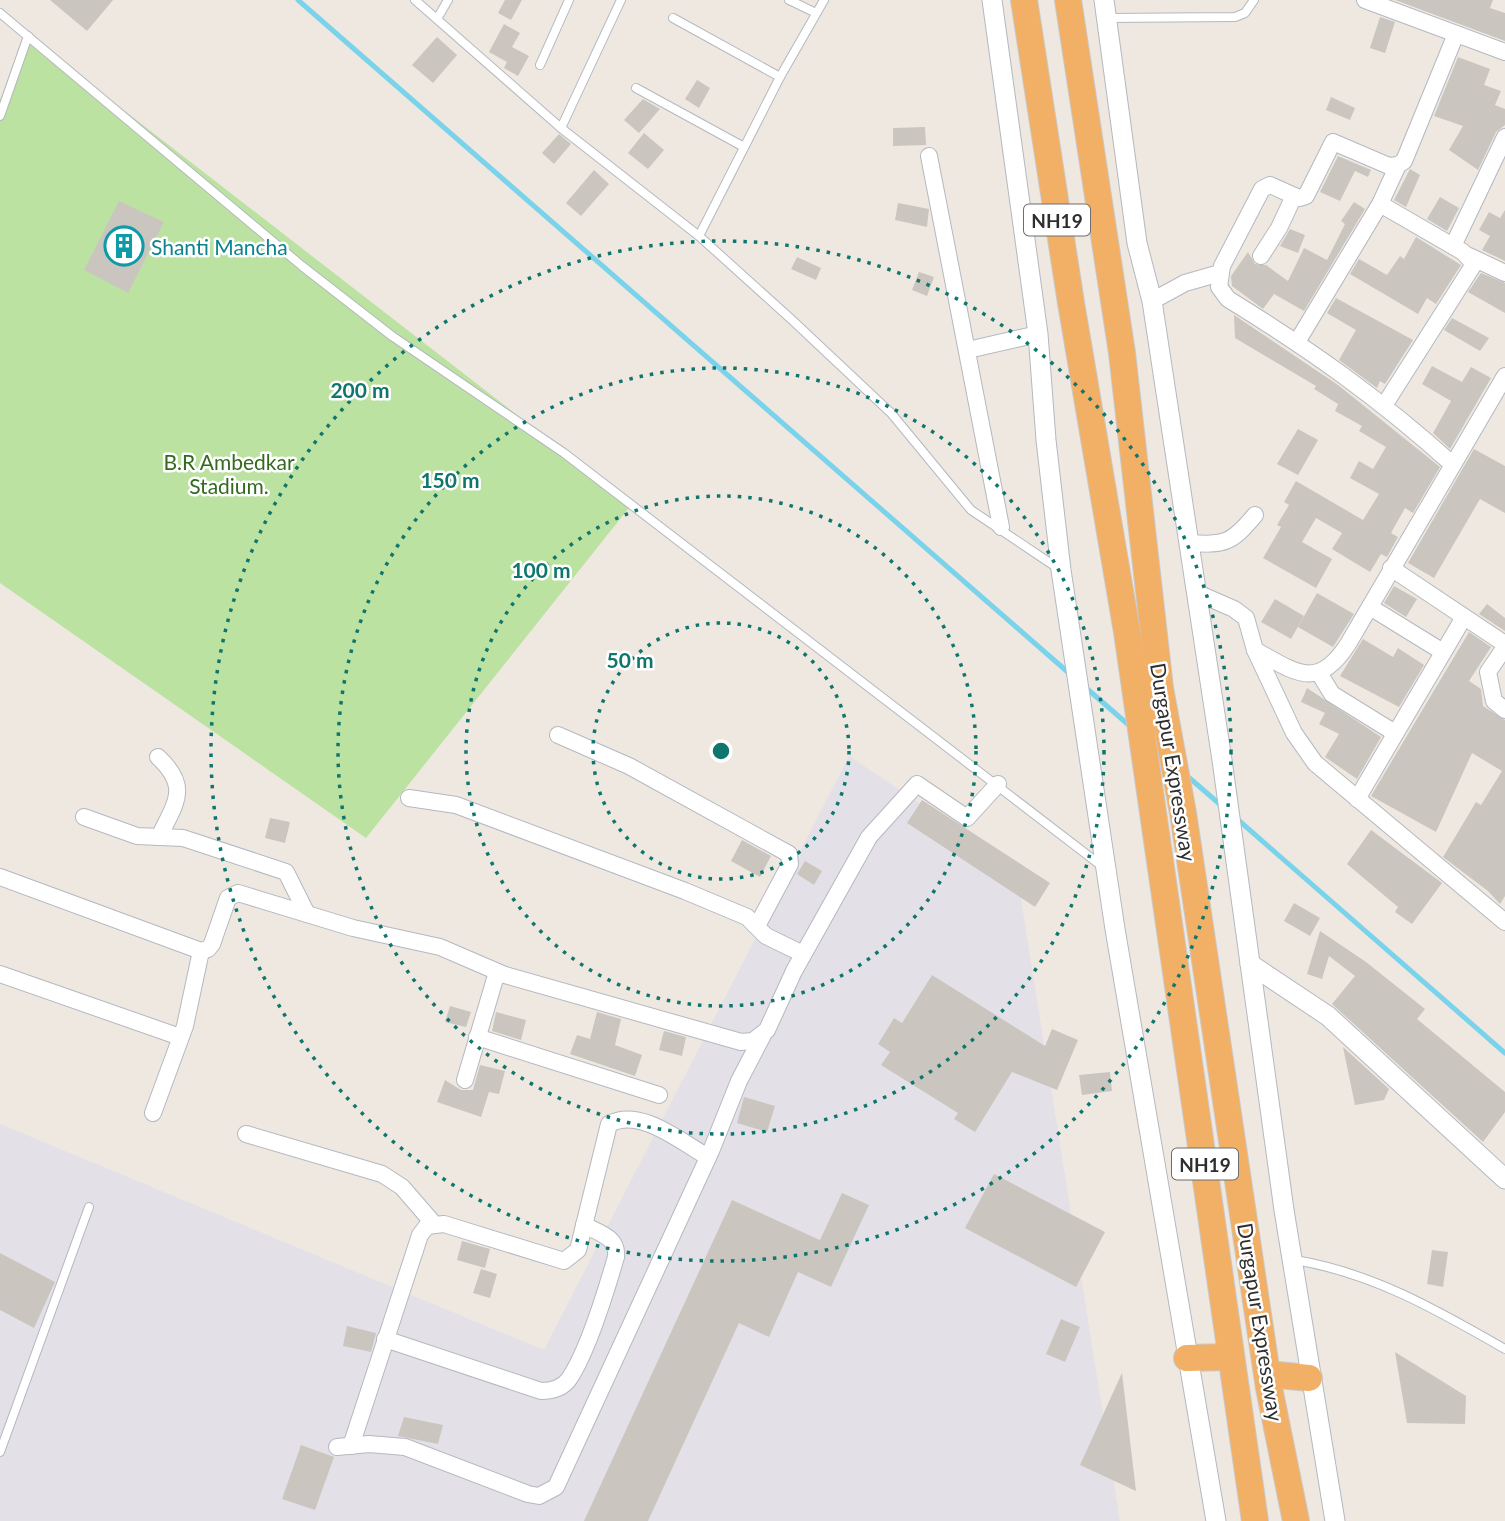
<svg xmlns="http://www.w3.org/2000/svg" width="1505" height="1521" viewBox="0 0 1505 1521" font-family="Lato,sans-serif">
<rect width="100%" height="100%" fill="#eee8e1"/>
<path fill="#e3e1e7" d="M849,756L1016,868L1120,1521H0V1124L544,1350Z"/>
<path fill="#bbe2a1" d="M28,36L632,504L366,838L0,583V100Z"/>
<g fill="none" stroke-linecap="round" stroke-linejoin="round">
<g stroke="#7ad3ea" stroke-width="5">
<path d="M298,0L1070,674"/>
<path d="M1085,687L1131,727"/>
<path d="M1186,775L1223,807"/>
<path d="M1236,818L1505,1053"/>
</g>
</g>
<g fill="#cac6bf">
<path d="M50,0H113L87,31Z"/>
<path d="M505,0H522L511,20L498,13Z"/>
<path d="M1395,0H1493L1490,8L1505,13V41Z"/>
<path d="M1380,17L1395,22L1385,53L1370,48Z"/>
<path d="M504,24L520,33L512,47L529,56L518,76L504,68L507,62L489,52Z"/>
<path d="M437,37L457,55L433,83L412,65Z"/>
<path d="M1458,57L1490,69L1484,85L1501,91L1495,105L1505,109V125L1496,132L1478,170L1449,150L1463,126L1434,116Z"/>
<path d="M697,80L710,88L699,108L685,99Z"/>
<path d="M1331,97L1355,108L1350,120L1326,110Z"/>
<path d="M643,99L660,109L639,133L624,120Z"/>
<path d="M925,127L926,145L893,146V128Z"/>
<path d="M644,133L664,150L648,169L628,153Z"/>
<path d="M559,134L571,144L554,164L542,153Z"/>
<path d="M1338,156L1371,170L1368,177L1355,171L1340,201L1320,192Z"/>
<path d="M1410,169L1420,175L1406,207L1394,200Z"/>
<path d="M594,170L609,184L581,216L566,203Z"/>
<path d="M1440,197L1459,208L1447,231L1427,219Z"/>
<path d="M119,201L164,222L128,293L84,270Z"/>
<path d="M1354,202L1365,209L1304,311L1274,294L1263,309L1232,286L1231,276L1248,252L1255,264L1266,265L1288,281L1304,248L1327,260L1345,224L1341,221Z"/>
<path d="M898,203L929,209L927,227L895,220Z"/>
<path d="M1505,210V261L1482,250L1490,236L1479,230L1489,212L1500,218Z"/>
<path d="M1290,229L1305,235L1298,253L1280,246Z"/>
<path d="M1416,237L1461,265L1436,304L1427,298L1418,314L1350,274L1359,259L1387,275L1400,256L1404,259Z"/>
<path d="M797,257L821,268L816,280L791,269Z"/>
<path d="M919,272L934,277L927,296L912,290Z"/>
<path d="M1481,273L1505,283V313L1468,292Z"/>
<path d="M1336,298L1413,340L1385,384L1380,381L1377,388L1339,360L1356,330L1327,313Z"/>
<path d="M1234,315L1338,385L1440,467L1413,513L1405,508L1391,533L1398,537L1387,557L1381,554L1370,572L1332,549L1342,533L1316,518L1302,542L1332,559L1316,588L1263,558L1281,527L1277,525L1289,505L1284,502L1296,481L1363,520L1379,494L1350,478L1359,461L1373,469L1386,447L1359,431L1362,426L1335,411L1338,404L1314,389L1316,386L1235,338Z"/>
<path d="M1452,318L1489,338L1480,351L1444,330Z"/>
<path d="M1432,366L1462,382L1471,367L1491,378L1450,449L1433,433L1451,401L1422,384Z"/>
<path d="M1298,429L1318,440L1298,475L1277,464Z"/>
<path d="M1474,449L1505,466V513L1480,499L1434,578L1408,563Z"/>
<path d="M1394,586L1417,599L1406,617L1384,603Z"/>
<path d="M1317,593L1354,614L1333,647L1298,627Z"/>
<path d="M1275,599L1304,616L1291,639L1261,622Z"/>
<path d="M1487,604L1505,618V631L1479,614Z"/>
<path d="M1469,632L1491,647L1469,681L1481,689L1483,706L1505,720V896L1500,904L1488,891L1443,857L1476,802L1481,805L1502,771L1472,753L1436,832L1371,796Z"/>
<path d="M1363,639L1393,657L1398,648L1424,665L1399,707L1340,676Z"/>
<path d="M1307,688L1381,737L1357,779L1325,757L1339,734L1319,724L1325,713L1301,702Z"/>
<path d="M922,800L1050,883L1035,907L907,823Z"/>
<path d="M270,818L290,822L285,843L265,838Z"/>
<path d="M1371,830L1442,883L1412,924L1395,912L1398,907L1347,864Z"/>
<path d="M742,840L771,856L760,877L731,861Z"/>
<path d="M805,861L822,871L814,885L797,874Z"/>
<path d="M1294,903L1320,918L1310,936L1284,921Z"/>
<path d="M1320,931L1366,962L1425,1009L1417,1019L1505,1092V1112L1483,1142L1332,1004L1355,976L1329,956L1322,979L1307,974Z"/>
<path d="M932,975L1045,1046L1052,1029L1078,1040L1057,1090L1012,1072L975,1132L954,1119L958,1113L881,1065L890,1052L878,1044L894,1018L902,1023Z"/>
<path d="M450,1006L471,1012L466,1027L445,1022Z"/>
<path d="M496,1012L526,1020L521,1040L492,1031Z"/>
<path d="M597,1012L621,1019L615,1045L642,1055L635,1076L570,1054L577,1035L590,1039Z"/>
<path d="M664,1031L686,1037L682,1056L659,1050Z"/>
<path d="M1343,1047L1389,1089L1384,1100L1355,1105Z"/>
<path d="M480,1065L505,1071L499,1094L489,1092L481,1117L437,1102L445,1080L461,1090H473Z"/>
<path d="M1110,1072L1112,1091L1082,1095L1079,1075Z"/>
<path d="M744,1097L775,1106L767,1132L737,1123Z"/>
<path d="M994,1174L1105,1232L1076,1287L965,1228Z"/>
<path d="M842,1193L869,1205L831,1287L798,1272L769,1337L739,1323L648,1521H584L732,1200L820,1240Z"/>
<path d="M462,1241L490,1249L485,1268L457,1260Z"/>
<path d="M1432,1250L1448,1252L1443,1287L1427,1284Z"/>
<path d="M0,1253L55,1282L34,1328L0,1310Z"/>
<path d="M481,1269L497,1274L490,1298L473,1293Z"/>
<path d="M1061,1319L1080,1327L1065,1362L1046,1354Z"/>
<path d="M347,1326L376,1333L371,1352L343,1346Z"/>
<path d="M1395,1352L1466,1396L1465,1424L1407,1423Z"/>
<path d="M1122,1373L1136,1491L1080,1465Z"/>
<path d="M404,1417L443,1425L438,1444L398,1436Z"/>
<path d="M301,1445L334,1457L315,1510L282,1499Z"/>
</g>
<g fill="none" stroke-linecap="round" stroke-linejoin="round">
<g stroke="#b4b8c0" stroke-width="10">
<g id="service">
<path d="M415,0L561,128L699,236L791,319L891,413L971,510L1059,569"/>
<path d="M789,0L816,13"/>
<path d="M0,13L302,266L392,336L564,453L1103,867"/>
<path d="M673,18L780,77"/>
<path d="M1107,18L1235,17L1245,13L1254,0"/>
<path d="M437,19L448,0"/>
<path d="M540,65L569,0"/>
<path d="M636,88L744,147"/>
<path d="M0,116L28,36"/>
<path d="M561,128L621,0"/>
<path d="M699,236L780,77L824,0"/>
<path d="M1295,1260C1373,1273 1437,1310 1505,1349"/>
<path d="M0,1452L89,1207"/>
</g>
</g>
<g stroke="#b4b8c0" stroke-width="18">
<g id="minor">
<path d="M1365,0L1505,52"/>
<path d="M929,156L1001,527"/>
<path d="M1453,246L1505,137"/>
<path d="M1261,256L1279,228L1294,196"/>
<path d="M1469,256L1505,273"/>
<path d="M1152,301L1185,283L1220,273"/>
<path d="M1297,342L1380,204"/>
<path d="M968,350L1038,334"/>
<path d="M1385,404L1474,264L1463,252L1380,204L1398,165"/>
<path d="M1452,464C1380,399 1311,350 1228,299L1219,287L1222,266L1262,189L1270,185L1299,198L1306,196L1333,142L1389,166L1398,165L1404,161L1456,34"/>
<path d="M1188,543C1225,545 1231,544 1255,515"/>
<path d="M1391,568L1505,644"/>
<path d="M1195,592L1234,609L1246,618L1255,650L1294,733L1315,763L1505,922"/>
<path d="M1370,607L1443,652"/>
<path d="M1505,647L1488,672L1494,701L1505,710"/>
<path d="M1255,650C1296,673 1318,691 1348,644L1505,376"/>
<path d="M1319,673L1332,694L1395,733"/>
<path d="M558,735L629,766L789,854L790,864L757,926"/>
<path d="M158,757C190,787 176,802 159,837"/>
<path d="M409,798L456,805L685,891L747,917L766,936L803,954"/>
<path d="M1357,799L1464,617"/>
<path d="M84,817L137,836L183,838L286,872L307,914"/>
<path d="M0,877L201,951L208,949L212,944L228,898L238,893L353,928L440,947L505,975L741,1042L753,1041L767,1030L794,971L869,837L917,784L967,818L998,784"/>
<path d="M0,974L180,1037"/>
<path d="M477,1037L659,1095"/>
<path d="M465,1080L497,972"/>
<path d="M153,1113L185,1026L201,951"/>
<path d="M246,1134L382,1174L402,1187L434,1224"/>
<path d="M385,1339L541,1391C552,1391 562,1389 569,1379C587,1353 607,1288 616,1257C618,1237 599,1233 584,1225"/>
<path d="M351,1446L420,1235L427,1226L444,1224L564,1261L578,1250L609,1124C640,1107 681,1142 708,1157"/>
<path d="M337,1447L369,1444L405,1447L528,1494L539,1496L556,1487L711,1151L739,1081L763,1035"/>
</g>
</g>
<g stroke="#b4b8c0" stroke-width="21">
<g id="tertiary">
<path d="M992,0L1038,334L1046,440L1061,570L1115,929L1216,1521"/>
<path d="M1104,0L1137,243L1152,301L1222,760L1284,1210L1335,1521"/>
<path d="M1250,964L1328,1016L1505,1179"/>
</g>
</g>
<g stroke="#c9c9c9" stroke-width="28">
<g id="trunk">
<path d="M1024,0L1071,303L1127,632L1255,1521"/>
<path d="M1068,0L1122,353L1160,688L1183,813L1269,1388L1296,1521"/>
<path d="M1187,1358L1231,1357"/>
<path d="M1268,1374L1309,1378"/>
</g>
</g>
<use href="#service" stroke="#fff" stroke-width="8"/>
<use href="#minor" stroke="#fff" stroke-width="16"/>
<use href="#tertiary" stroke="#fff" stroke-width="19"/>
<use href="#trunk" stroke="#f2b066" stroke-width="26"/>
</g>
<g fill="none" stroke="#0f766e" stroke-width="3.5" stroke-dasharray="3.5 7">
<circle cx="721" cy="751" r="128"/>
<circle cx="721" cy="751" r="255"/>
<circle cx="721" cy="751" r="383"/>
<circle cx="721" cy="751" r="510"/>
</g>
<defs>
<g id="building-ring" transform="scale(2.0125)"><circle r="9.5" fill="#fff" stroke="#0f9aa8" stroke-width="1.5"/><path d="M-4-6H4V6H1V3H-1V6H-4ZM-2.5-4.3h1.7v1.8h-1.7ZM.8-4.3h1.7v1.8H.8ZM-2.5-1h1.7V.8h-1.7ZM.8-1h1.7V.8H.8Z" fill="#0f9aa8"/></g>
</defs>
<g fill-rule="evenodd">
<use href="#building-ring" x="124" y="246"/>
</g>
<g text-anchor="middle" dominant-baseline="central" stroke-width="5" stroke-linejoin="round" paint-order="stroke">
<g fill="#fff" stroke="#6d6d6d" stroke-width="2">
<rect x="1024" y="204.5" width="66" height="31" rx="5"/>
<rect x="1172" y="1148.5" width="66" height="31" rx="5"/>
</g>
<g font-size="19" font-weight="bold" fill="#2e2e2e">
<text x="1057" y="220">NH19</text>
<text x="1205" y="1164">NH19</text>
</g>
<g font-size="21" fill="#0d838f" stroke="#fff" text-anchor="start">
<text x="151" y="246">Shanti Mancha</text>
</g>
<g font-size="21" fill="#336a1f" stroke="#fff">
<text x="229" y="461">B.R Ambedkar<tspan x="229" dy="24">Stadium.</tspan></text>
</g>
<g font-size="21" fill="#2e2e2e" stroke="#fff">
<text transform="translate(1174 762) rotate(81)">Durgapur Expressway</text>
<text transform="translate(1261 1322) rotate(81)">Durgapur Expressway</text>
</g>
</g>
<circle cx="721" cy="751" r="10" fill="#0f766e" stroke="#fff" stroke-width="3.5"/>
<g font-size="21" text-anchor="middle" font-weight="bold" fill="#0f766e" stroke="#fff" stroke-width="5" stroke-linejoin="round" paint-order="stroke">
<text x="360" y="398">200 m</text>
<text x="450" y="488">150 m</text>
<text x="541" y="578">100 m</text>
<text x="630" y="668">50 m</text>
</g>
</svg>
